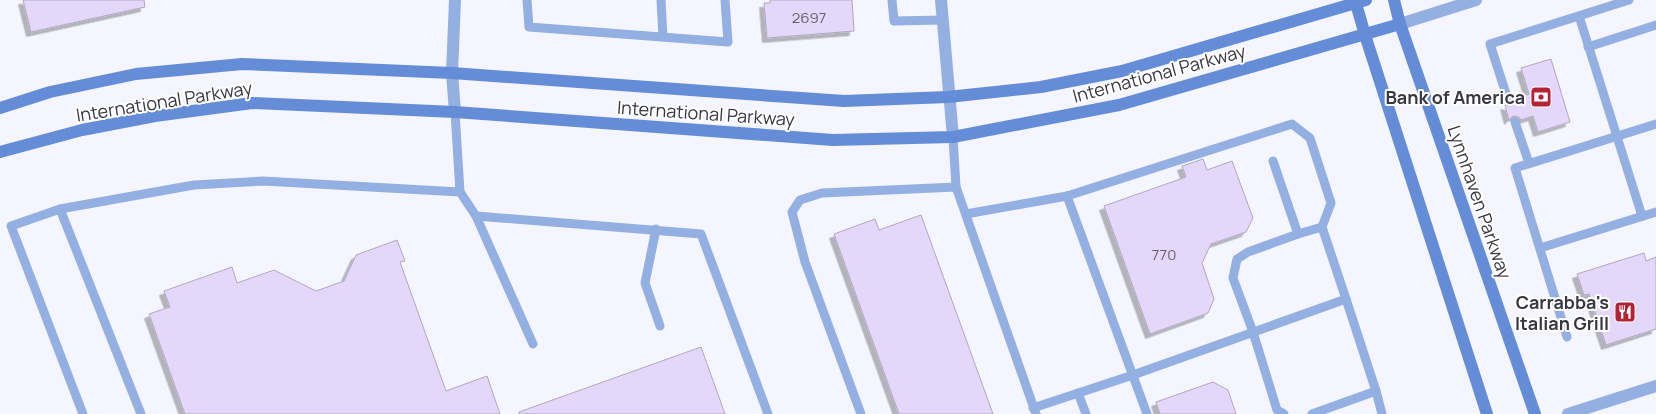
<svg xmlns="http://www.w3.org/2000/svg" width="1656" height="414" viewBox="0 0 1656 414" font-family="Manrope,sans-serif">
<defs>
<filter id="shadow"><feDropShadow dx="-4.5" dy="4.5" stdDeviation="0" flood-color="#0004"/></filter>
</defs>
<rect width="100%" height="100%" fill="#f4f5ff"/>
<g fill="#e4d8fa" stroke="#b0a7bf" filter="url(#shadow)">
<path d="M23,0H144L145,7L31,32Z"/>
<path d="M770,0H852L854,31L767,38L764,3H770Z"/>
<path d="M1551,59L1570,122L1538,132L1533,116L1521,120L1519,117L1513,116L1509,120L1505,105L1510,106L1514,102V98L1529,94L1521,68Z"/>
<path d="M1203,159L1207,170L1232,161L1253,218L1246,232L1211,244L1202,263L1214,299L1208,313L1150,334L1104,206L1186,177L1182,166Z"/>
<path d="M921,215L993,414H899L834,234L875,219L879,230Z"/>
<path d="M397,240L405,261L400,262L446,391L487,376L500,414H185L149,314L170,307L164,291L232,267L237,283L274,270L316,291L344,281L356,255Z"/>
<path d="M1644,253L1646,261L1656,257V329L1606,345L1589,294L1584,295L1577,274Z"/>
<path d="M701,347L725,414H519V412Z"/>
<path d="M1213,382L1228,390L1236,414H1160L1156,402Z"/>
</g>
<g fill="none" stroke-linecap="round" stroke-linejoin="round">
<g stroke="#94b0e3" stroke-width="9">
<path d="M527,0L529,27L728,42L725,0"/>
<path d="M661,0L663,37"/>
<path d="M892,0L894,21L943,20"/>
<path d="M1579,16L1642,216"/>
<path d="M1588,47L1656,25"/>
<path d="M1508,100L1490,44L1629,0"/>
<path d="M455,112L460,192"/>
<path d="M1515,122L1529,163"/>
<path d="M953,137L956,187L1036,414"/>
<path d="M1273,161L1298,234L1248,252L1237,259L1233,278L1253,332L1277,410L1284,414"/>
<path d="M60,209L141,414"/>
<path d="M966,214L1067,196L1147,414"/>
<path d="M476,216L701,234L768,414"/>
<path d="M656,229L645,283L660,326"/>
<path d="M1298,234L1322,227"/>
<path d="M1540,248L1656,212"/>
<path d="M1567,337L1515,168L1656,124"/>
<path d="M1376,391L1382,414"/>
<path d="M1078,393L1086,414"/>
<path d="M1033,408L1133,375L1346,299L1322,227L1331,203L1310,138L1292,124L1067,196"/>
<path d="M83,414L11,226L60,209L194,185L263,181L460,192L476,216L533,344"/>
<path d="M861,414L805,262L792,212L800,200L822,193L956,187"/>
<path d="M1312,414L1376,391L1346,299"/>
</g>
<g stroke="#94b0e3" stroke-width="12">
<path d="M455,0L452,73L455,112"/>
<path d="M941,0L953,137"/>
<path d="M1400,24L1476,0"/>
<path d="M1568,414L1656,386"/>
</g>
<g stroke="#658cd7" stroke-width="12">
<path d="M1355,0L1365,35L1487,414"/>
<path d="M1394,0L1400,24L1535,414"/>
<path d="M0,108L50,92L136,74L242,64L452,73L844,101L948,97L1041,87L1122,71L1366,0"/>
<path d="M0,152L82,130L155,116L252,103L455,112L833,140L953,137L1119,105L1400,24"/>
</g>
</g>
<defs>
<g id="bank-square" transform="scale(1.125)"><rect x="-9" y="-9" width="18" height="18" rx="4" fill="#b42236" stroke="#fff"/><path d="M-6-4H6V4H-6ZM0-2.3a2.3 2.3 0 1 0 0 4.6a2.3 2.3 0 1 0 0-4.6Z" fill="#fff"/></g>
<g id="restaurant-square" transform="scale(1.125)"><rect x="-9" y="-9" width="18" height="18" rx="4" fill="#b42236" stroke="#fff"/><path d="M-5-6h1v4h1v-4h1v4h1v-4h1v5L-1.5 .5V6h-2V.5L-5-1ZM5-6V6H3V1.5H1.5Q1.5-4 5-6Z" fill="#fff"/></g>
</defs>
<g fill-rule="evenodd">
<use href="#bank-square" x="1541" y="97"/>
<use href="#restaurant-square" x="1625" y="312"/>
</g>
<g text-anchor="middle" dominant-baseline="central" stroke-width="4" stroke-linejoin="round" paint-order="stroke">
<g font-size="15" fill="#625f6f">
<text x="809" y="17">2697</text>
<text x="1164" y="254">770</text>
</g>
<g font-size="18" fill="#363741" stroke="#fff">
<text transform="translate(1159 73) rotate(-15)">International Parkway</text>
<text transform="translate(164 101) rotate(-9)">International Parkway</text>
<text transform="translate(706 113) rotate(4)">International Parkway</text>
<text transform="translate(1480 202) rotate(71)">Lynnhaven Parkway</text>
</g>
<g font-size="18" font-weight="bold" fill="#363741" stroke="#fff" text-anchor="end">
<text x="1525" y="97">Bank of America</text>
<text x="1609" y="302">Carrabba's<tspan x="1609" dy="21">Italian Grill</tspan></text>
</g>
</g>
</svg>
